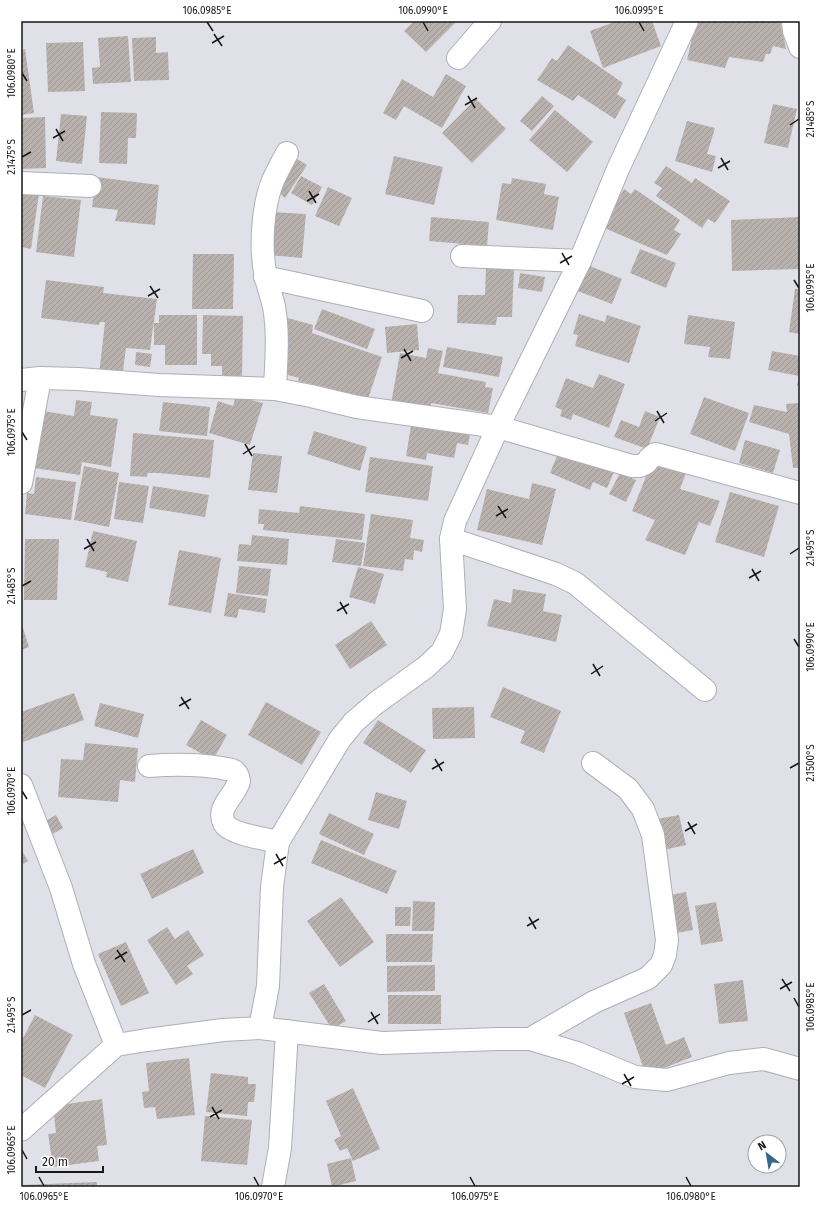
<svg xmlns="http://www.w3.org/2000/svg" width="821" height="1208" viewBox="0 0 821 1208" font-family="'Fira Sans',sans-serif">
<defs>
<pattern id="building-hatch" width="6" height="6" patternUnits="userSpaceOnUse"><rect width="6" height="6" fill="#b9b1ae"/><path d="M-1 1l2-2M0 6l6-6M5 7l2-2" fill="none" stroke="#9e9895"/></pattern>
</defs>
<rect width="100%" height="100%" fill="#e0e1e8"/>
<g fill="url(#building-hatch)">
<path d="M414,21H457L426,52L404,31Z"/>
<path d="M617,21H652L661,46L603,68L590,31Z"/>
<path d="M696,21H780L786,49L773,46L770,54H766L763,62L729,57L725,68L687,60Z"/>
<path d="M128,36L131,82L93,84L92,68L100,67L98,38Z"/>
<path d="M156,37V53L168,52L169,80L134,81L132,38Z"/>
<path d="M83,42L85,91L48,92L46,43Z"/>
<path d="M568,45L623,83L617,94L626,100L615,119L578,95L573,101L537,80L552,58L557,61Z"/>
<path d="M25,49L34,113L21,115V50Z"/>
<path d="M446,74L466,86L442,128L404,106L396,120L383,113L402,79L433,97Z"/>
<path d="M542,96L554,106L532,131L520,121Z"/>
<path d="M476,99L506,129L472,163L442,133Z"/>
<path d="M773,104L797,109L788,148L764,143Z"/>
<path d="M555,110L593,142L567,172L529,140Z"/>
<path d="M101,112L137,113L136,138H128L127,164L99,163Z"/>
<path d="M61,114L87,116L82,164L56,161Z"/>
<path d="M45,117L46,168L21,169V118Z"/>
<path d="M687,121L715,128L707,154L716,156L712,172L675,161Z"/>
<path d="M289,154L307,165L285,198L272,186Z"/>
<path d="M394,156L443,167L434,205L385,194Z"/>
<path d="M666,166L692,183L695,178L730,201L715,223L708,219L702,228L656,196L662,188L654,183Z"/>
<path d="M301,176L322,187L312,205L291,193Z"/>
<path d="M96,177L159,185L155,225L115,221L118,210L92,207Z"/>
<path d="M512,178L546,184L544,194L559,197L553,230L496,220L502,183L511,184Z"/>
<path d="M328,187L352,198L339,226L315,216Z"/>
<path d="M624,189L631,194L635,189L680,220L674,230L681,234L667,255L602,227Z"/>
<path d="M21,191L39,193L31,249L21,247Z"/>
<path d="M43,196L81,200L74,257L36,252Z"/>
<path d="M271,212L306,214L302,258L268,255Z"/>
<path d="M431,217L489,222L487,246L429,241Z"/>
<path d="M800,217V269L732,271L731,220Z"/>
<path d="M640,249L676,263L666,288L630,273Z"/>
<path d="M193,254H234L233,309H192Z"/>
<path d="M585,264L622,279L612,304L575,290Z"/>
<path d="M486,267L514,268L512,317H497L496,325L457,323L458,295H485Z"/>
<path d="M520,273L545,277L542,292L518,288Z"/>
<path d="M46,280L104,287L103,293L157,299L150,350L126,348L122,378L99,375L105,322H100L99,325L41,318Z"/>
<path d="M795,289H800V334L789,332Z"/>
<path d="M322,309L375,329L367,349L314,329Z"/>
<path d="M579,314L605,322L607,315L641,326L629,363L575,346L578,335L573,334Z"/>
<path d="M159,315H197V365H165V345H154V323H159Z"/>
<path d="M203,315L243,316L242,377H222V366H211V354H202Z"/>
<path d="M688,315L735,322L730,359L708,357L710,347L684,344Z"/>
<path d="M284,317L313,325L312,333L382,357L367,402L329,388L298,381L299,378L277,372Z"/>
<path d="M417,324L419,350L387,353L385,327Z"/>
<path d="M447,347L503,357L499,377L443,367Z"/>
<path d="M428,348L443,351L438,373L486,382L485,387L493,388L488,413L431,403L430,411L391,404L400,353L426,358Z"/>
<path d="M772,351L800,356V386H797L799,376L768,370Z"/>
<path d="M136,352L152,354L150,367L135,365Z"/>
<path d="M599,374L625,384L609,428L573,414L571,420L560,416L562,410L555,407L566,378L593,388Z"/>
<path d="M236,396L263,403L250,445L209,433L218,401L233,406Z"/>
<path d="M704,397L749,413L735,451L690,434Z"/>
<path d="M76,400L92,402L90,415L118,419L111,467L82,462L80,475L34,468L43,411L74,416Z"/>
<path d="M163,402L210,407L207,436L159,431Z"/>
<path d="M800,403V468H793L789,434L749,422L754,405L787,412L786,404Z"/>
<path d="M645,411L660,417L647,449L614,437L621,420L639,427Z"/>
<path d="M412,420L471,429L468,445L457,443L454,458L427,453L426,460L406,456Z"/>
<path d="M314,431L367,447L360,471L307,454Z"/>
<path d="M133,433L214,440L210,478L159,473H148L147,477L130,476Z"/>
<path d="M745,440L780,450L773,473L739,463Z"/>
<path d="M560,449L614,472L607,488L593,482L590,490L550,473Z"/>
<path d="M253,453L282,456L277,493L248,490Z"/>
<path d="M370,457L433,466L428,501L365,492Z"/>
<path d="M654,457L688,468L680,489L720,501L710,526L699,522L685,555L645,540L655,520L632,511Z"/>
<path d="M84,466L119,473L109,527L74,520Z"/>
<path d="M620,473L636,480L626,502L609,494Z"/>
<path d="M36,477L76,482L71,520L25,514L27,493L34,494Z"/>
<path d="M119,482L149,486L143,523L114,519Z"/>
<path d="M532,483L556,489L542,545L477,530L487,489L529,499Z"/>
<path d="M153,486L209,495L205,517L149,508Z"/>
<path d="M730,492L779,506L764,557L715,542Z"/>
<path d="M300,506L365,514L362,540L263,530L264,524H258L259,509L299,513Z"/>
<path d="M371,514L413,520L410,538L424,540L422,552L414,550L413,560L405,559L403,571L363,566Z"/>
<path d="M93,531L137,541L128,582L106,577L107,572L85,567Z"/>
<path d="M252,535L289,539L287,565L237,561L239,544L251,545Z"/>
<path d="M25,539H59L57,600H24Z"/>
<path d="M336,539L365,543L361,566L332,562Z"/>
<path d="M179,550L221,558L211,613L168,605Z"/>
<path d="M239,566L271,569L268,596L236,593Z"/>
<path d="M358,567L384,574L375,604L349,597Z"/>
<path d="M513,589L546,594L543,611L562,615L556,642L487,626L494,599L511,603Z"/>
<path d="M228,593L267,599L265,613L239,609L237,618L224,616Z"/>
<path d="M371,621L387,645L350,669L335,645Z"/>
<path d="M21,622L29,647L21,650Z"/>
<path d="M503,687L561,711L544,753L520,743L525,731L490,717Z"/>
<path d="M74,693L84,720L23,742L21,736V712Z"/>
<path d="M266,702L321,732L302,765L248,735Z"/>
<path d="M100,703L144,714L138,738L94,726Z"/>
<path d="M474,707L475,738L433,739L432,708Z"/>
<path d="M201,720L227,735L213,760L186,745Z"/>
<path d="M378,720L426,750L411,773L363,743Z"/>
<path d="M85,743L138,748L135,782L120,780L118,802L58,797L61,759L83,760Z"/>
<path d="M376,792L407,801L399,829L368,820Z"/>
<path d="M329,813L374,834L364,855L319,834Z"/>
<path d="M56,815L63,828L49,836L42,823Z"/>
<path d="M679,815L686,845L663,850L657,819Z"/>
<path d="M321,840L397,871L387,894L311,863Z"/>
<path d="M21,849L28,861L21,865Z"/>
<path d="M193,849L204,873L152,899L140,874Z"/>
<path d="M686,892L693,930L671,934L665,896Z"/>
<path d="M341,897L374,942L340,967L307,921Z"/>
<path d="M413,901L435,902L434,931H412Z"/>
<path d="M716,902L723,941L701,945L695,906Z"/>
<path d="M395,907H411L410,926H395Z"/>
<path d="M167,927L175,939L188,930L204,955L187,966L193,974L176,985L147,940Z"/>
<path d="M386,934H433L432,962H386Z"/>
<path d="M126,942L149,993L121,1006L98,954Z"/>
<path d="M435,965V991L387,992V966Z"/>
<path d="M743,980L748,1021L719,1024L714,984Z"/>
<path d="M324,984L346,1021L332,1029L309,993Z"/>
<rect x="388" y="995" width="53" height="29"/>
<path d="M651,1003L666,1045L684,1037L692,1057L646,1075L624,1013Z"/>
<path d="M35,1015L73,1035L45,1088L21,1075V1042Z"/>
<path d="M189,1058L195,1115L157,1119L155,1107L144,1108L142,1092L149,1091L146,1063Z"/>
<path d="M211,1073L248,1077V1084H256L254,1102H248L247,1116L206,1112Z"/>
<path d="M353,1088L380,1149L353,1161L347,1148L340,1151L334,1140L341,1136L326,1101Z"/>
<path d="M102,1099L107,1145L97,1146L99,1161L53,1167L48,1134L56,1133L53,1106Z"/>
<path d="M205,1116L252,1120L247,1165L201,1161Z"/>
<path d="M351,1158L356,1181L332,1187L327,1164Z"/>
<path d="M97,1182V1187H21V1185Z"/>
</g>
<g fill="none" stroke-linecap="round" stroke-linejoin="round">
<g stroke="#aeafb6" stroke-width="24">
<g id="minor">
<path d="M793,21L794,31L800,47"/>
<path d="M458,58L490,21"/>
<path d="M21,183L90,186"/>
<path d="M462,256L580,261"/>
<path d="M265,277L422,311"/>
<path d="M21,380L40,378L78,379L159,385L275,389L311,396L357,407L498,427L632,466H640L646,463L649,459L655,454L660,455L800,493"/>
<path d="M275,389C276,362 279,334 274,307C272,297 268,287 266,277C260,250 262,209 272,183C276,173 282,163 287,153"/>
<path d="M21,483L40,378"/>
<path d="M451,539L556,574L575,583L705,690"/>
<path d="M149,766C174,764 197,764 222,768C225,769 231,769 234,771C237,773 239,778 239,781C236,795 216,807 224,823C230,834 266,839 278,842"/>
<path d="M21,785L61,888L84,964L116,1045"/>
<path d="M260,1028L382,1043L498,1039H530L577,1053L635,1077L667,1080L729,1063L764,1059L800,1069"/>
<path d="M530,1039L594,1002L648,978L661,965L665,955L667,940L653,835L643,809L628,789L593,763"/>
<path d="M21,1130L116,1045L147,1040L223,1030L260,1028L268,986L272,887L278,842L340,739L354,722L376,703L426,667L442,652L451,634L455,609L451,539L455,521L498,427L580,261L618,169L687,21"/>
<path d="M273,1187L280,1148L287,1031"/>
</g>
</g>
<use href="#minor" stroke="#fff" stroke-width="22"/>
</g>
<path fill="none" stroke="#17171a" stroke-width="1.5" d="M207,22L213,31M423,22L428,31M639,22L644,31M214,34L222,46M212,43L224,36M22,73L27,81M468,96L475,108M465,105L477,98M790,125L799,119M56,129L63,141M53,138L65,131M22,157L31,152M721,158L728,170M718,168L730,161M309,191L316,203M307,201L319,194M562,253L569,265M560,263L572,256M794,280L799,288M150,286L158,298M148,296L160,289M404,349L411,361M401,358L413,351M657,411L664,423M655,421L667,413M22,432L27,440M245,444L252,456M243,454L255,446M498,506L506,518M496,516L508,509M87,539L94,551M84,549L96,542M790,554L799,548M752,569L759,581M749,578L761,571M22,586L31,581M340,602L347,614M337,611L349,604M794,639L799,647M593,664L600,676M591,674L603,666M181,697L189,709M179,706L191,699M435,759L442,771M790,768L799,763M432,769L444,762M22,791L27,799M688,822L695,834M685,831L697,824M276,854L283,866M274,864L286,857M529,917L536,929M527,926L539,919M117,950L125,962M115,959L127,952M782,979L790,991M780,989L792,982M794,998L799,1007M371,1012L378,1024M22,1015L31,1010M368,1022L380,1014M624,1074L631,1086M622,1084L634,1077M212,1107L219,1119M210,1117L222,1110M22,1150L27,1159M39,1177L44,1186M254,1177L259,1186M470,1177L475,1186M686,1177L691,1186"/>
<rect width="821" height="1208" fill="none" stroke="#ffffff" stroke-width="44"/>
<g transform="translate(767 1154) rotate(329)"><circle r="19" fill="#ffffff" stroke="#a2a2a3"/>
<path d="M0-3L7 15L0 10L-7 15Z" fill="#356a86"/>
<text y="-6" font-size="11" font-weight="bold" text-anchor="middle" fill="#17171a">N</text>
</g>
<path d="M36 1166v6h67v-6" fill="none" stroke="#17171a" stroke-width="2"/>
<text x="42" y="1166" font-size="12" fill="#17171a" stroke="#ffffff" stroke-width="3" paint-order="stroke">20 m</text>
<rect x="22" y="22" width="777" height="1164" fill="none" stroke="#17171a" stroke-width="1.5"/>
<g font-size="10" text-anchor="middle" fill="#17171a">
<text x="207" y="14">106.0985°E</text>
<text x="423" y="14">106.0990°E</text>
<text x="639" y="14">106.0995°E</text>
<text transform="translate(11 73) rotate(-90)" y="4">106.0980°E</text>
<text transform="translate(810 119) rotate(-90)" y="4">2.1485°S</text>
<text transform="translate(11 157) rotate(-90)" y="4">2.1475°S</text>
<text transform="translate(810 288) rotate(-90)" y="4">106.0995°E</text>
<text transform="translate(11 432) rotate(-90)" y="4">106.0975°E</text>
<text transform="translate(810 548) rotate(-90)" y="4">2.1495°S</text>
<text transform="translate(11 586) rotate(-90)" y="4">2.1485°S</text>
<text transform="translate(810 647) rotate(-90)" y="4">106.0990°E</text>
<text transform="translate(810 763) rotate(-90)" y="4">2.1500°S</text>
<text transform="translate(11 791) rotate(-90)" y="4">106.0970°E</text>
<text transform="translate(810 1007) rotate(-90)" y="4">106.0985°E</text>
<text transform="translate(11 1015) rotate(-90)" y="4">2.1495°S</text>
<text transform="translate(11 1150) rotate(-90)" y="4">106.0965°E</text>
<text x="44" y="1200">106.0965°E</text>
<text x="259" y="1200">106.0970°E</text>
<text x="475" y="1200">106.0975°E</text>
<text x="691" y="1200">106.0980°E</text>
</g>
</svg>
